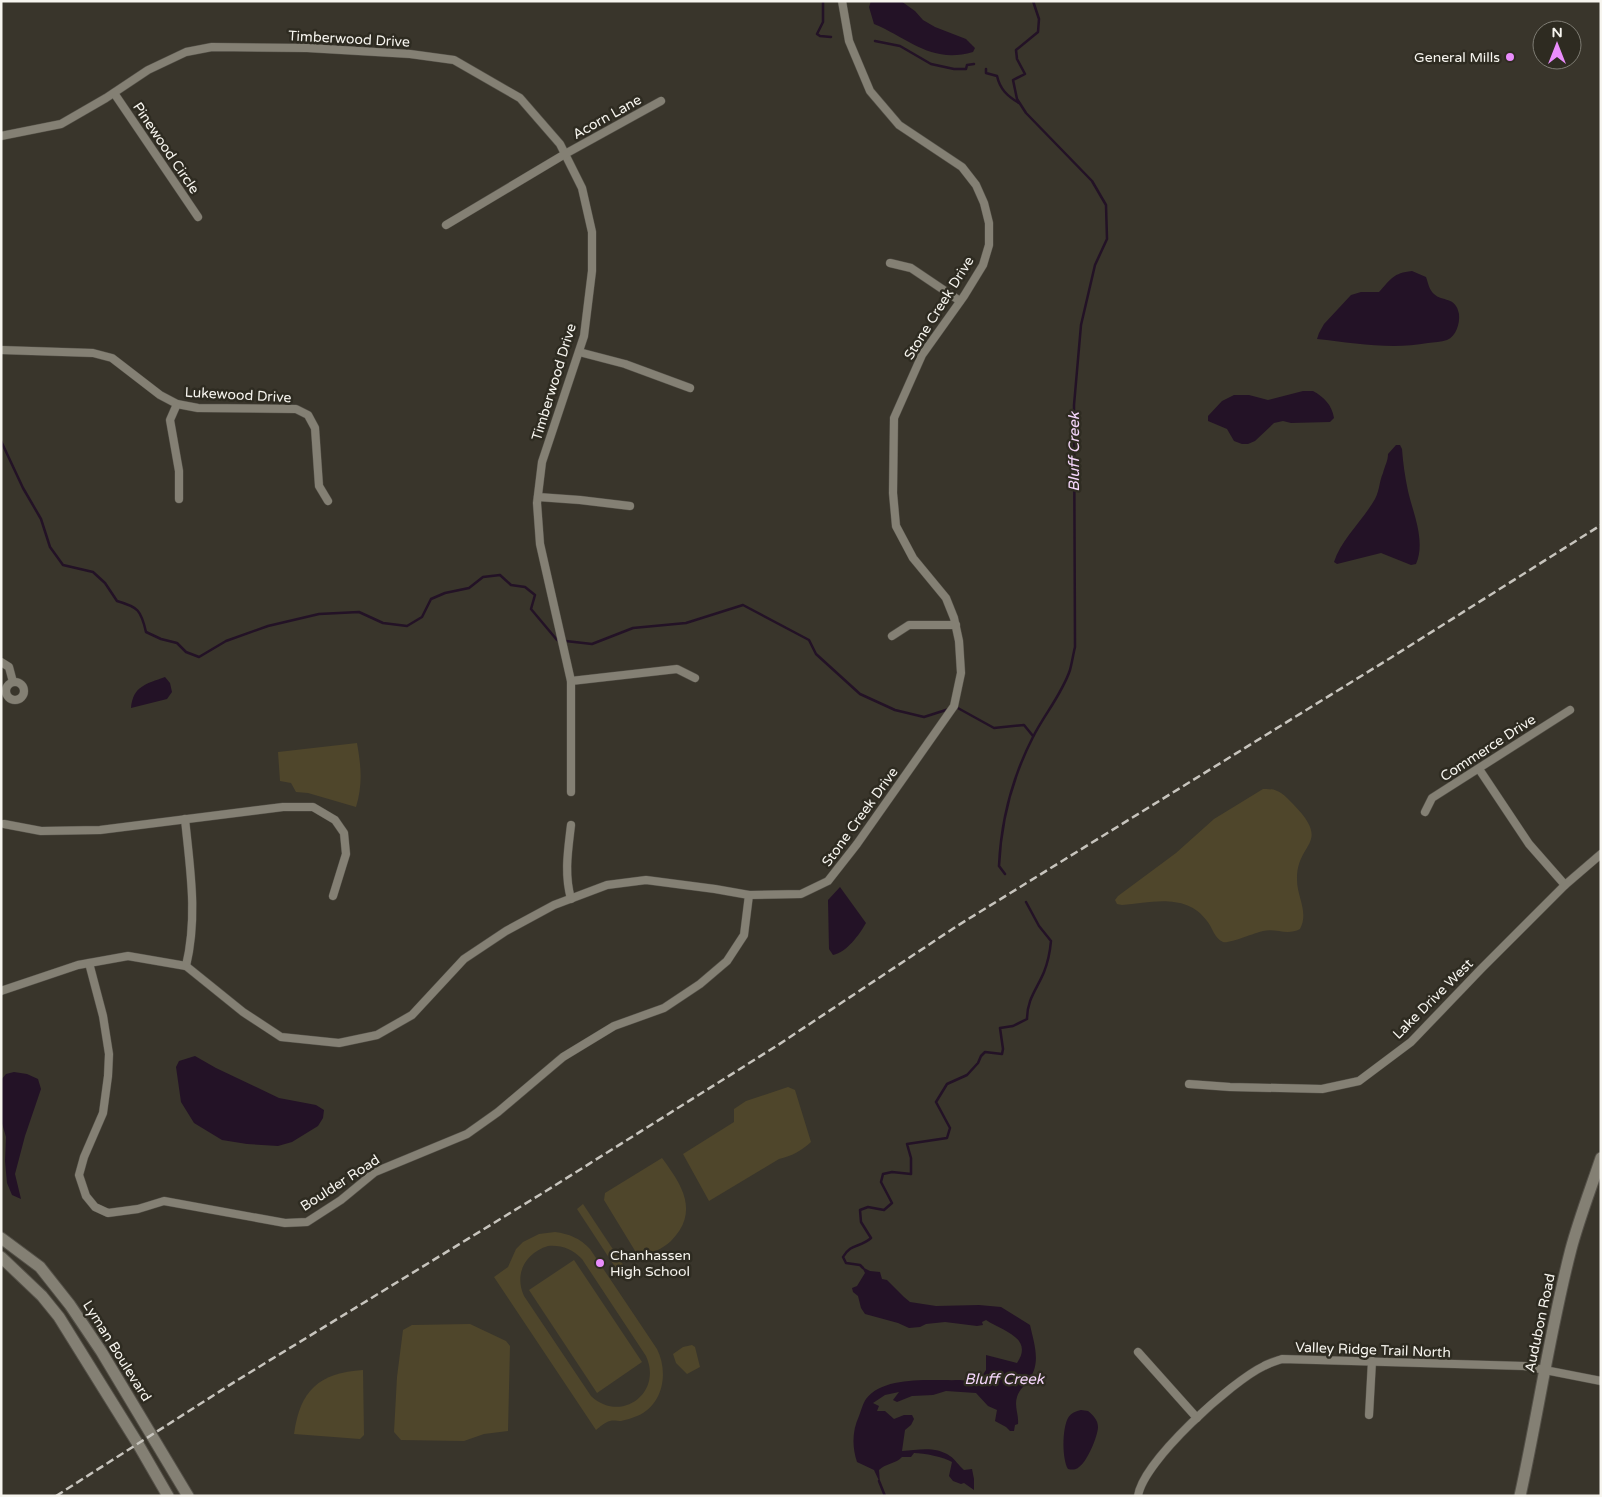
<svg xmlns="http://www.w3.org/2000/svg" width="1602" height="1497" viewBox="0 0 1602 1497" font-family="'Varela Round',sans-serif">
<rect width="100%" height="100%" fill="#39352b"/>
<g fill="#4f462b" fill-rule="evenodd">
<path d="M357,743C361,766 363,784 356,807L308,793L296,792L291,783L280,781L278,752Z"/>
<path d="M1263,789C1278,788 1283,794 1293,804C1333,845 1296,841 1297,880C1297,897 1309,912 1300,929C1287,936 1276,928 1263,931C1254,933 1229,944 1223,942C1214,938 1213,928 1207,921C1187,893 1152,902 1122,905L1117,904L1115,900L1118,896L1176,853L1214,819Z"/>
<path d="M788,1087L795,1090L811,1142C801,1151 792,1156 779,1159L709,1201L683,1154L734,1122V1109L746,1101Z"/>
<path d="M662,1158C682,1185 700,1212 671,1241C663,1249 650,1253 640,1259L604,1200L605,1193Z"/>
<path d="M583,1204L624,1266L617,1270L577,1209Z"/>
<path d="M555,1232C569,1234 580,1238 590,1249L657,1349C669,1373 663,1405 637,1416C632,1418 626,1420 621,1421C618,1421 613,1420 610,1421C605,1422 600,1427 596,1430L494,1277L508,1267L516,1249L523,1242L539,1234ZM548,1246C562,1245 572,1249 582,1259L646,1356C663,1393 621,1424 591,1396L524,1296C514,1274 525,1253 548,1246Z"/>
<path d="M574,1260L642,1362L597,1393L529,1290Z"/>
<path d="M470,1324L506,1341L510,1346L508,1431L484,1434L464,1441L401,1440L394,1432L397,1377L403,1330L412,1325Z"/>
<path d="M692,1345L695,1347L700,1367L687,1374L676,1363L673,1354L683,1347Z"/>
<path d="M363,1370L364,1435L360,1439L294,1434C300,1390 319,1373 363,1370Z"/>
</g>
<g fill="#231226">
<path d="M871,1H901L915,11L923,20L935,27L966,39L975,48L973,52C931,64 910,39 874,24L869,7Z"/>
<path d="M1412,271L1426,277C1428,282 1429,290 1434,294C1442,302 1456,296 1459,314C1460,324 1456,336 1447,340C1441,342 1434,342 1428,343C1391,350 1354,343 1317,339L1319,333L1324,324L1351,295L1361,292H1379C1391,279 1393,273 1412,271Z"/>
<path d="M1303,391H1313C1324,397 1332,405 1334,418L1330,422L1291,423L1283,421L1274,423L1255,441L1248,444H1242L1234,441L1227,429L1208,421V416L1222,401L1234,395H1249L1268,400Z"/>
<path d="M1396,445H1400L1402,449C1403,463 1405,477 1408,491C1413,513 1426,541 1416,564L1411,565L1381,553L1337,564L1334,562C1341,540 1363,520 1375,499C1380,489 1379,482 1383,473C1385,465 1388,461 1388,454Z"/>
<path d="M165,677L170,683L172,692L167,699L131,708C133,686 146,684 165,677Z"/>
<path d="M840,887L866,923C859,935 847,952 833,955L829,949L828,900Z"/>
<path d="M195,1056L216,1068L279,1098L316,1105L324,1110L323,1118L318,1126L292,1142L278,1146L247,1144L222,1140L194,1123L181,1102L176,1067L179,1061Z"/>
<path d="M14,1072L27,1074L38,1079L41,1089L25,1136L15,1174L21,1199L12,1195L7,1183L5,1161L6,1137L1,1120V1080L6,1074Z"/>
<path d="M862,1267L870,1271L880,1272L882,1279L887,1280L904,1297L910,1302L936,1306L979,1305L1001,1307L1030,1325C1034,1343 1041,1362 1030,1378C1026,1385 1019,1389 1017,1397C1014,1406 1019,1415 1018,1424L1015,1425L1014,1431H1010L1006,1427L995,1421L997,1410L988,1406L976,1393L946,1391L933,1395L912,1396L897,1402L893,1400L899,1392L885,1395L873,1403L879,1406L877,1411H885L894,1419L904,1415H912L914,1419L911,1425L905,1430L902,1451C919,1450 935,1446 950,1456C955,1459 959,1466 964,1470L972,1469L974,1479V1490L964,1483L961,1484L953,1481L949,1476L952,1462C944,1457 924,1453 914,1453L911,1457H902C896,1464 886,1463 879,1470L880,1483L874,1470L857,1462C852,1447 852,1431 859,1416C861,1411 863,1403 866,1399C884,1375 933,1381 960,1380L967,1381L980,1379L986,1370V1355L1017,1363C1034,1338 1003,1331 986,1320L982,1322L983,1325L977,1326L945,1322L926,1324L920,1327L909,1328L898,1323L865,1314L861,1308L858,1296L853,1292L852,1288L857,1286L865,1273Z"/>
<path d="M1081,1410L1088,1411C1093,1415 1098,1420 1098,1427C1098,1436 1087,1462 1079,1467C1076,1470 1072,1470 1068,1469C1062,1459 1062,1429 1068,1418C1071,1413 1076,1411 1081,1410Z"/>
</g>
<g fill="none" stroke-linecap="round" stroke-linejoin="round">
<g stroke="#231226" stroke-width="2.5">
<path d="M823,1V22L817,34L820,36L831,37"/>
<path d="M875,41L900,46L931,64L954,69H966L967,65L974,64"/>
<path d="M986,69V73L997,76C1000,89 1007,96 1019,103"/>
<path d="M1,441L23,488L41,519L50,547L63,565L93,572L105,583L117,601C138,607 141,610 146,632L161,639L177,643L186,652L199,657L226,641L268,626L319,614L359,612L383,623L407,626L422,617L431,599L445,593L469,588L483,577L500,575L511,585L525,587L535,595L531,609L557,640L592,644L633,628L686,623L743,605L809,640L816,654L860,694L895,710L924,717L949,709"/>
<path d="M956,707L994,728L1024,725L1033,736"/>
<path d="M1005,874L999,866C1001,820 1012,778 1033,737C1044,715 1062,694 1070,670C1072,663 1073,655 1075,647L1074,405L1081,325L1095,265L1107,239L1106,205L1092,181L1026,113L1017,99L1013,80L1025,74L1017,59L1016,50L1038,32L1039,19L1033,1"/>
<path d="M863,1268L860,1265L846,1263L843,1257C851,1243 860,1248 871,1238L861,1222L860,1210L868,1207L884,1210L892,1203L881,1182L883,1174L892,1172L911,1174V1158L907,1144L947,1138L950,1128L936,1102L947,1084L967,1075L978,1063L981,1056L985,1052L1002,1054L1003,1049L1000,1028L1013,1026L1027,1019C1027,999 1037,989 1044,972C1048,962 1050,952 1051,941L1039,926L1026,902"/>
<path d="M879,1481L885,1496"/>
</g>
<g stroke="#545048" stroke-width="9">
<g id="street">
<path d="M114,93L198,217"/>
<path d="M1,136L61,124L106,98L148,70L186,52L212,47L307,48L410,54L454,60L520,98L560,144L582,188L592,232V271L584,336L542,462L537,503L540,544L571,681V792"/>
<path d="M446,225L565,154L661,101"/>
<path d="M890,263L911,268L960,301"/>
<path d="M1,350L93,353L112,358L160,395L177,404L198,408L296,409L308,415L315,428L319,486L328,501"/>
<path d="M579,352L625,364L690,388"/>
<path d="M177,404L170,420L179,471V499"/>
<path d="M538,497L580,500L630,506"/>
<path d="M892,636L909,625H956"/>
<path d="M1,662L9,667L13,682"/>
<path d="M571,681L677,669L695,678"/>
<circle cx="15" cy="691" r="9"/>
<path d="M1479,769L1529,844L1565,885"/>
<path d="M1425,812L1432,798L1570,710"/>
<path d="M185,819C190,869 198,916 186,966"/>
<path d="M4,824L41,831L100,830L283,807H313L335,820L344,833L346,854L333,896"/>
<path d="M571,899C564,873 568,851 571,825"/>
<path d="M89,963L103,1016L109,1054L108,1076L103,1113L84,1157L79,1175L86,1196L95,1207L108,1213L138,1209L164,1201L285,1223L307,1222L341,1200L375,1172L467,1134L498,1112L563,1057L614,1026L664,1008L700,984L727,961L744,935L749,895"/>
<path d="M1,991L78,965L128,956L186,966L243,1012L281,1037L339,1043L377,1035L412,1015L464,959L506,931L554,905L607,885L646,880L715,889L749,895L801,894L828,881L857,844L954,706L961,673L959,641L954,618L946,598L913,558L896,526L893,493L894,418L922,355L964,296L983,265L989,245V223L984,203L976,185L962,167L899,125L870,91L849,41L842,1"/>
<path d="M1189,1084L1230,1087L1322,1089L1359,1081L1411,1042L1482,968L1565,885L1601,854"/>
<path d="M1138,1352L1197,1418"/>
<path d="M1369,1415L1372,1361"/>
<path d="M1138,1496C1143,1461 1232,1381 1264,1366C1269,1363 1276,1361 1282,1359L1524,1366L1601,1381"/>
</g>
</g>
<g stroke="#545048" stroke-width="13">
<g id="secondary">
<path d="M1,1238L40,1267L70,1305L101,1351L188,1496"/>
<path d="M1,1257L42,1296L59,1317L138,1444L168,1496"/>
<path d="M1520,1496C1538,1414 1550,1330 1571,1249C1579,1219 1591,1188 1601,1158"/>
</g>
</g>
<use href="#street" stroke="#848074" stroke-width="8"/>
<use href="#secondary" stroke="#848074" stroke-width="11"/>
<path stroke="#c7c4bd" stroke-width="2.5" stroke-dasharray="8 4" stroke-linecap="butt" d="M56,1496L236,1381L546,1191L778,1045L957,926L1392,657L1601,525"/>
</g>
<g fill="#ea8dfc" stroke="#2e2b21" stroke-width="2">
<circle cx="1510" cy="57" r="5"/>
<circle cx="600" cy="1263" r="5"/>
</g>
<g text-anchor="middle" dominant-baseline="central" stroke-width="5" stroke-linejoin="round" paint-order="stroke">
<g font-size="14" fill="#f7f5ef" stroke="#2e2b21">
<text transform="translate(349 39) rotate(3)">Timberwood Drive</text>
<text transform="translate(607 117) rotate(-29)">Acorn Lane</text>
<text transform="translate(166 148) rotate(56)">Pinewood Circle</text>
<text transform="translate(939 308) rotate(-58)">Stone Creek Drive</text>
<text transform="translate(554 382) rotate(-73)">Timberwood Drive</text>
<text transform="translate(238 395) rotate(3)">Lukewood Drive</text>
<text transform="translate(1488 748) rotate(-33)">Commerce Drive</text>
<text transform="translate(860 817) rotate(-54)">Stone Creek Drive</text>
<text transform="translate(1433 999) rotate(-45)">Lake Drive West</text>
<text transform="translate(340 1183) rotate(-33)">Boulder Road</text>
<text transform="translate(1540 1323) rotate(-78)">Audubon Road</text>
<text transform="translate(1373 1350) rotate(2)">Valley Ridge Trail North</text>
<text transform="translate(117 1351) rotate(58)">Lyman Boulevard</text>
</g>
<g font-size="14" fill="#f7f5ef" stroke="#2e2b21" text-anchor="end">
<text x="1500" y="57">General Mills</text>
<text x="610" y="1255" text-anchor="start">Chanhassen<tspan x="610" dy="16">High School</tspan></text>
</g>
<g font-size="15" font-style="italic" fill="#f5d6fb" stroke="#2e2b21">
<text transform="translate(1074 452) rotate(-90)">Bluff Creek</text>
<text x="1004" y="1379">Bluff Creek</text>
</g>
</g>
<rect width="1602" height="1497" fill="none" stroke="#f7f5ef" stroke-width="5"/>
<g transform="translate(1557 45)"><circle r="24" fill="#2e2b21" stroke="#7e7c73"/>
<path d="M0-4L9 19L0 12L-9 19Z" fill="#ea8dfc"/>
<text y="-8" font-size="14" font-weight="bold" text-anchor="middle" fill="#f7f5ef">N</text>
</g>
</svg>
